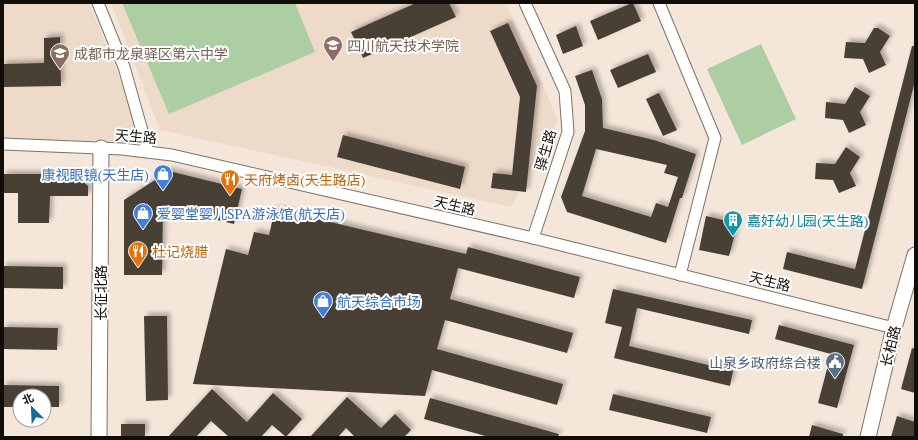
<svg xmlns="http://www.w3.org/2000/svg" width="918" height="440" viewBox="0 0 918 440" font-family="'PT Serif','Noto Sans SC',serif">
<defs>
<filter id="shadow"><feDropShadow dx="3.5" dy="-3.5" stdDeviation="2" flood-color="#0004"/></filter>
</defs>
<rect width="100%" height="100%" fill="#f5e6da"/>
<g fill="#eedac9">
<path d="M3,3H89L146,143L3,138Z"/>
<path d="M111,3H506L558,120L511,207L160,130Z"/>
</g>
<g fill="#adcda2">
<path d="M122,3H295L315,52L169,114Z"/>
<path d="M761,44L796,119L742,145L707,69Z"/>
</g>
<g fill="#494134" fill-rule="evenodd" filter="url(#shadow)">
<path d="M416,3H449L456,17L363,58L351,32Z"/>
<path d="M632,3H633L641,21L598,40L590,21Z"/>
<path d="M508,23L537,86L526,192L491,188L493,173L512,175L520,97L490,31Z"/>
<path d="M576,26L583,46L563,54L556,35Z"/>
<path d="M874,28H878L890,36L880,52L886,65L869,73L863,59L844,58L846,42L865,43Z"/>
<path d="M60,37L61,86L3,87V64L44,63V38Z"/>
<path d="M912,46H915V81L862,289L783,269L787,252L855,269Z"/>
<path d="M648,54L656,72L618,88L610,70Z"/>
<path d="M592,70L602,99L603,128L654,140L696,154L682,198H680L666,243L567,212L561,197L585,131V105L575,76ZM596,149L667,165L664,173L678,177L668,207L656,203L651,217L582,196Z"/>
<path d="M855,87L870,96L860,112L866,125L849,133L843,120L825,118L826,102L845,104Z"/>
<path d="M659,93L677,130L663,136L646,99Z"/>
<path d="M343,135L465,167L460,189L337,157Z"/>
<path d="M846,147L860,157L850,173L856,186L839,193L833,180L815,179L816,163L835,164Z"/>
<path d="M169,171L242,189L234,224L163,207L162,275H124V200Z"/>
<path d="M3,174H74L88,186V196H50L49,223H18V193H3Z"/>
<path d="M275,209L466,254L468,247L580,277L574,298L458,268L450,299L573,333L567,353L445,320L437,349L563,384L557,405L432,370L425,396L193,384L226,249L248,255L254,232L269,235Z"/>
<path d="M706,216L732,222L730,229L736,230L729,256L699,250Z"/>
<path d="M3,266L63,267V289L3,288Z"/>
<path d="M613,289L752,320L749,334L637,308L629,346L733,371L730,386L614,358L622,327L605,323Z"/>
<path d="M144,316H167L168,400L146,401Z"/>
<path d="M779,325L854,345L837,408L818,403L831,354L775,339Z"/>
<path d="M3,327L58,328L57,350L3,349Z"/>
<path d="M912,348L915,349V393L901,389Z"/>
<path d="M3,385L59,386V407H44V396H20V407H3Z"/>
<path d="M212,389L247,422L273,393L302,419L286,437L272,425L261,437H229L211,421L196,437H168Z"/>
<path d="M613,394L711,417L707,433L609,410Z"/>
<path d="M347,397L381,428L395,414L411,430L404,437H355L346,428L338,437H310Z"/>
<path d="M430,398L559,434L558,437H489L424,419Z"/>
<path d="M897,416L915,422V437H891Z"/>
<rect x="121" y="424" width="24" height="13"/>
<path d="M812,425L843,434V437H809Z"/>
</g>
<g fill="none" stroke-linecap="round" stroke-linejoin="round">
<g stroke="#7e7166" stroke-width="13">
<g id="street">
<path d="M98,3L124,67L148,152"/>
<path d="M525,3L565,91L568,132L533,238"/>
<path d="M659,3L715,138L680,275"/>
<path d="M3,144L122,149L172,155L533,238L894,328"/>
</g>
</g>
<g stroke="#7e7166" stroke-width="17">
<g id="secondary">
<path d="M99,437L101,148"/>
<path d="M868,437L894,328L915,255"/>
</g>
</g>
<use href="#street" stroke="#fff" stroke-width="11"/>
<use href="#secondary" stroke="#fff" stroke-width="15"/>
</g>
<defs>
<g id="university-pin" transform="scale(1)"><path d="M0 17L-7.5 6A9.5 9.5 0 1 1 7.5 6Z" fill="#8d6e63" stroke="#fff"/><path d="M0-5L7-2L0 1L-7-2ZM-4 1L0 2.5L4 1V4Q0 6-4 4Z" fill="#fff"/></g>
<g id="school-pin" transform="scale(1)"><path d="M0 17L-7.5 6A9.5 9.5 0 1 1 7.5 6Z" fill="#8d6e63" stroke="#fff"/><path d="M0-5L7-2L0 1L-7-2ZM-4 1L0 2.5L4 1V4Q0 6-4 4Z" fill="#fff"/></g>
<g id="shop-pin" transform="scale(1)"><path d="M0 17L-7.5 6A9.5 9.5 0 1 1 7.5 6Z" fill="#3f7fe0" stroke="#fff"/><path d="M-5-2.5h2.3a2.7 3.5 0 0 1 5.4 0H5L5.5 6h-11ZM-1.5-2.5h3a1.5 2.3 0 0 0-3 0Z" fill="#fff"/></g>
<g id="restaurant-pin" transform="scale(1)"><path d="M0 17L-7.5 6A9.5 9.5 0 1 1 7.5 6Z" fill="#e8710a" stroke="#fff"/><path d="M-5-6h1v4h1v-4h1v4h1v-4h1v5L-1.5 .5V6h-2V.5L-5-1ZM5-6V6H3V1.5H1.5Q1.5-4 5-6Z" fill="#fff"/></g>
<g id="building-pin" transform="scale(1)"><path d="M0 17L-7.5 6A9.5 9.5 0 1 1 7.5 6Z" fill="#0f9aa8" stroke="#fff"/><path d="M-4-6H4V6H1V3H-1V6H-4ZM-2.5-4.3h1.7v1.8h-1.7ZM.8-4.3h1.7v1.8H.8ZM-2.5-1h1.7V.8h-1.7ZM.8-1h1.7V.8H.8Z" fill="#fff"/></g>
<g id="civic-pin" transform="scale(1)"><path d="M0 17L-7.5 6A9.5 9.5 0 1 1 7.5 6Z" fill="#5c6f8a" stroke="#fff"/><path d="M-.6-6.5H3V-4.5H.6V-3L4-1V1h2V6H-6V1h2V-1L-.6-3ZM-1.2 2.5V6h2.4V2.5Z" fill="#fff"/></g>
</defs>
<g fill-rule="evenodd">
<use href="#university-pin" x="333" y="45"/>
<use href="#school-pin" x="60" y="53"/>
<use href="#shop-pin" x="163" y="174"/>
<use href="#restaurant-pin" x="230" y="179"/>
<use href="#shop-pin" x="143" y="213"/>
<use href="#building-pin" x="733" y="220"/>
<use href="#restaurant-pin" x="138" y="251"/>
<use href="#shop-pin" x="323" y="301"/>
<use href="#civic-pin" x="835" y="362"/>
</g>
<g text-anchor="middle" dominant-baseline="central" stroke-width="4" stroke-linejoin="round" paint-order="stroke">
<g font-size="14" fill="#785e54" stroke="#fff" text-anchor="start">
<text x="347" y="45">四川航天技术学院</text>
<text x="74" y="53">成都市龙泉驿区第六中学</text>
</g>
<g font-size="14" fill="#110d09" stroke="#fff">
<text transform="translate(136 136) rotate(5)">天生路</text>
<text transform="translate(545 150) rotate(-74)">驿生路</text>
<text transform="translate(455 205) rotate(13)">天生路</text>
<text transform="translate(770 281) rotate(14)">天生路</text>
<text transform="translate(100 293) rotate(-90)">长征北路</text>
<text transform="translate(890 346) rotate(-76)">长柏路</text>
</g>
<g font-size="14" fill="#366cbe" stroke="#fff" text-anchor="start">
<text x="149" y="174" text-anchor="end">康视眼镜(天生店)</text>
<text x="157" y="213">爱婴堂婴儿SPA游泳馆(航天店)</text>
<text x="337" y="301">航天综合市场</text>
</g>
<g font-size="14" fill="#c56008" stroke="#fff" text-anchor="start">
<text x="244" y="179">天府烤卤(天生路店)</text>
<text x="152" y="251">杜记烧腊</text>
</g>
<g font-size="14" fill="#0d838f" stroke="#fff" text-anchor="start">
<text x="747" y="220">嘉好幼儿园(天生路)</text>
</g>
<g font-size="14" fill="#4e5e75" stroke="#fff" text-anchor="end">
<text x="821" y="362">山泉乡政府综合楼</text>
</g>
</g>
<rect width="918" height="440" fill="none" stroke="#110d09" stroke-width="8"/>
<g transform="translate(32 408) rotate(336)"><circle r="19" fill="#ffffff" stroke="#a09e9d"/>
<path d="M0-3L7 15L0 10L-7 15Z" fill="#126b9b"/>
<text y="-6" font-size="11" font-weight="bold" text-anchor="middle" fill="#110d09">北</text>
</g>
</svg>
